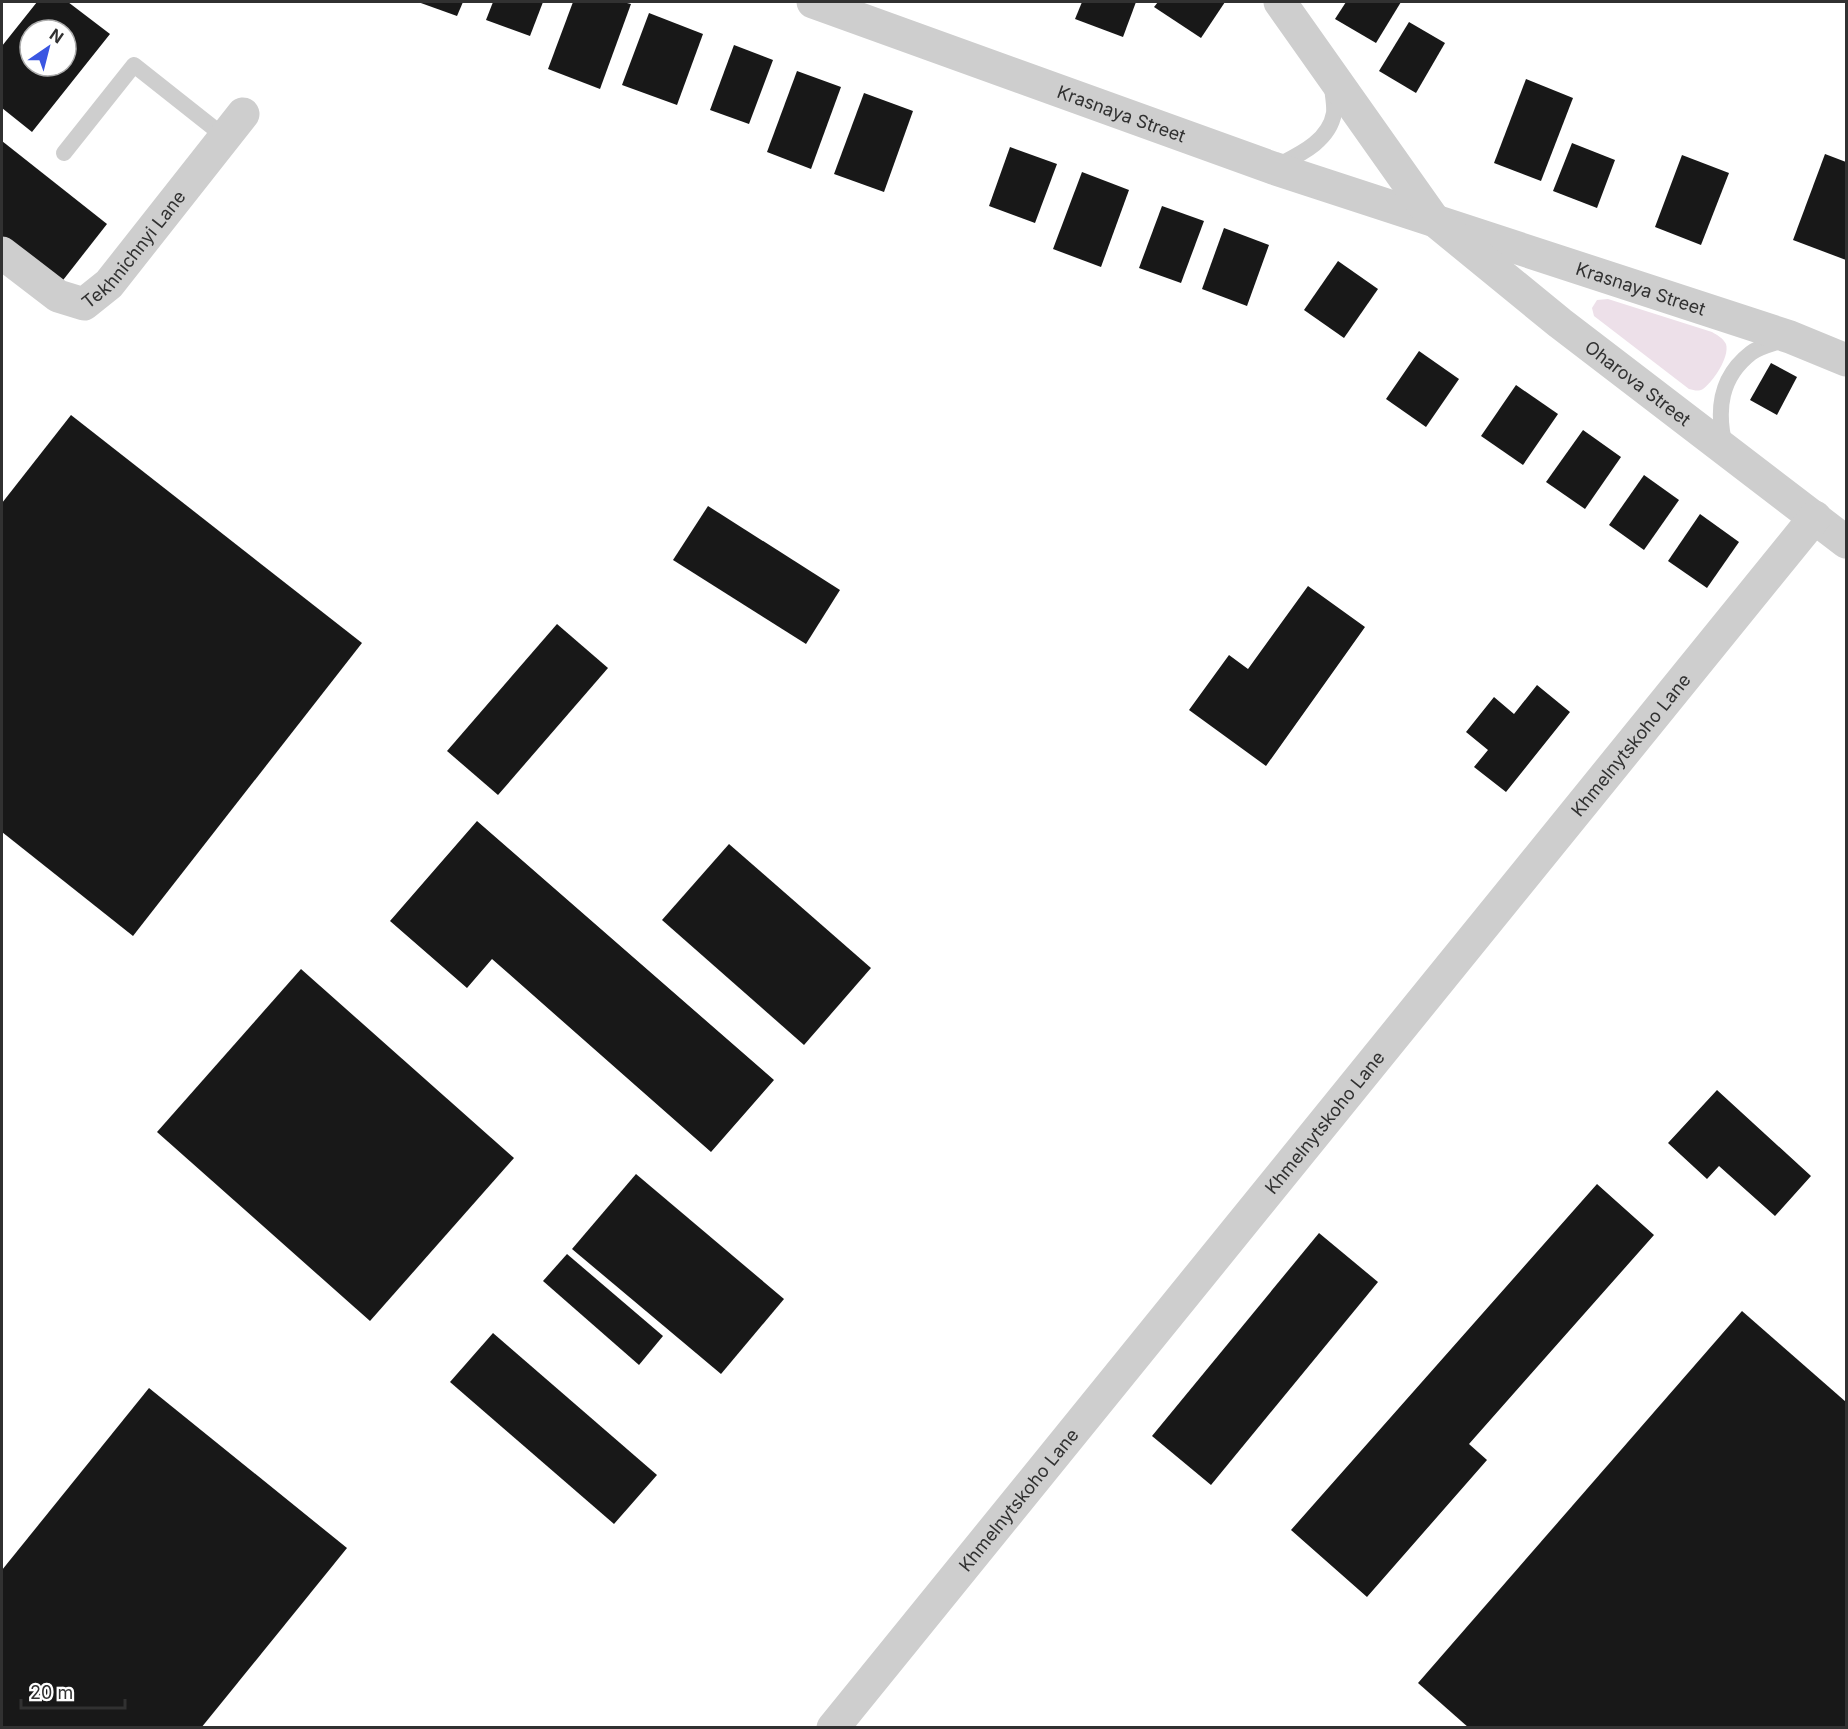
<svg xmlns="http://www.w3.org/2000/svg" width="1848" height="1729" viewBox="0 0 1848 1729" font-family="Inter,sans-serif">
<rect width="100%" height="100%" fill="#fff"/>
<path fill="#ede0e9" d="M1608,299L1712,332C1717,335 1723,338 1726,344C1730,357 1713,382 1703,389C1698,392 1694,390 1689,389L1594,316L1592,308L1597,300Z"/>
<g fill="#181818" fill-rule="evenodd">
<path d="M37,2H68L110,34L32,132L2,108V46ZM30,30H66V66H30Z"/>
<path d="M418,2H463L457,16Z"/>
<path d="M493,2H543L530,36L486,20Z"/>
<path d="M573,2H623L631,4L600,89L548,69Z"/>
<path d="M1082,2H1136L1123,37L1075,19Z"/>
<path d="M1158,2H1225L1201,38L1154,7Z"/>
<path d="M1346,2H1401L1376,43L1335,19Z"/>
<path d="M649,13L703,34L677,105L622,85Z"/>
<path d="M1409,22L1445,43L1416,93L1379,71Z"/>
<path d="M734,45L773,60L749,124L710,110Z"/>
<path d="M797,71L841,87L811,169L767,152Z"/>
<path d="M1526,79L1573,98L1541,181L1494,163Z"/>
<path d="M864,93L913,111L884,192L834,174Z"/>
<path d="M2,141L107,224L60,284L2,238Z"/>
<path d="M1572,143L1615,160L1597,208L1553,191Z"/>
<path d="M1010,147L1057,164L1035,223L989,206Z"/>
<path d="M1825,154L1846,162V260L1793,240Z"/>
<path d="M1682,155L1729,173L1701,245L1655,227Z"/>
<path d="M1082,172L1129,190L1101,267L1053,249Z"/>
<path d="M1162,206L1204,221L1181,283L1139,268Z"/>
<path d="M1224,228L1269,245L1247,306L1202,289Z"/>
<path d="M1338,261L1378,289L1344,338L1304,310Z"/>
<path d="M1419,351L1459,379L1426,427L1386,399Z"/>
<path d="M1771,363L1797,377L1777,415L1750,400Z"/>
<path d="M1516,385L1558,414L1523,465L1481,436Z"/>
<path d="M71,415L362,643L133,936L2,832V503Z"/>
<path d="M1583,430L1621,457L1585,509L1546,482Z"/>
<path d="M1644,475L1679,500L1644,550L1609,525Z"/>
<path d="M708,506L840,590L806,644L673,560Z"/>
<path d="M1700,514L1739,542L1707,588L1668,561Z"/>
<path d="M1308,586L1365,627L1266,766L1189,710L1229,655L1248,669Z"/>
<path d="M557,624L608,668L498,795L447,751Z"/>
<path d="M1537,685L1570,712L1506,792L1474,767L1488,750L1466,732L1494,697L1514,714Z"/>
<path d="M477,821L774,1080L711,1152L492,959L467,988L390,921Z"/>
<path d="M729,844L871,968L804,1045L662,920Z"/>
<path d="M301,969L514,1158L370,1321L157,1132Z"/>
<path d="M1717,1090L1811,1176L1775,1216L1719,1166L1707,1179L1668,1143Z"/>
<path d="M636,1174L784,1299L721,1374L572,1249Z"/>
<path d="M1597,1184L1654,1235L1469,1444L1487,1460L1367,1597L1291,1530Z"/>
<path d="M1319,1233L1378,1282L1211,1485L1152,1436Z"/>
<path d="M567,1254L663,1336L639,1365L543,1281Z"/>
<path d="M1742,1311L1846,1402V1728H1469L1418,1683Z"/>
<path d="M493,1333L657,1475L614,1524L450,1382Z"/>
<path d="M149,1388L347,1548L201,1728H2V1570Z"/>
</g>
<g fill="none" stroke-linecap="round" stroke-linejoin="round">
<g stroke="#cecece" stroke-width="16">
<path d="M64,153L134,65L225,137"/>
<path d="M1275,167C1298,155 1329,142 1334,113C1335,104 1332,93 1332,84"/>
<path d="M1725,446C1716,410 1720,377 1751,353C1760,346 1776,343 1786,339"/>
</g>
<g stroke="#cecece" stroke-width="33">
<path id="s1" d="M813,2L1273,168L1790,337L1846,360"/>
<path id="s2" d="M1280,2L1434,220L1560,323L1846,542"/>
<path id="s3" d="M2,253L58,296L84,304L109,284L243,114"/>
<path id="s4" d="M833,1728L1815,517"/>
</g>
</g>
<g text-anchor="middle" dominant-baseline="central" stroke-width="6" stroke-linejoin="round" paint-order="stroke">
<g font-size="18" fill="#313131" stroke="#fff">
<text stroke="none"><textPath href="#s1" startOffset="328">Krasnaya Street</textPath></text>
<text stroke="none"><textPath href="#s3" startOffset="172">Tekhnichnyi Lane</textPath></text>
<text stroke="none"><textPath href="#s1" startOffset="876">Krasnaya Street</textPath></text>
<text stroke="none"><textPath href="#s2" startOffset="528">Oharova Street</textPath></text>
<text stroke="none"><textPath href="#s4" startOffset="1266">Khmelnytskoho Lane</textPath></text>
<text stroke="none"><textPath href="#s4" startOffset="780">Khmelnytskoho Lane</textPath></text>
<text stroke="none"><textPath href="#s4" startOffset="294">Khmelnytskoho Lane</textPath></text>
</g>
</g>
<rect width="1848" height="1729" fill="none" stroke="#313131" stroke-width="6"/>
<g transform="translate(48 48) rotate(35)"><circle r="28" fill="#ffffff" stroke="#adadad" stroke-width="1.5"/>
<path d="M0-4.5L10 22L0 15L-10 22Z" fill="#3a56e2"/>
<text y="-9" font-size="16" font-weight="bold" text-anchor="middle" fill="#313131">N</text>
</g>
<path d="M21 1699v9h104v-9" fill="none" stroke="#313131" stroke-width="3"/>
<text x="30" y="1699" font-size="18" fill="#313131" stroke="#ffffff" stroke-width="4.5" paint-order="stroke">20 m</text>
</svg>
